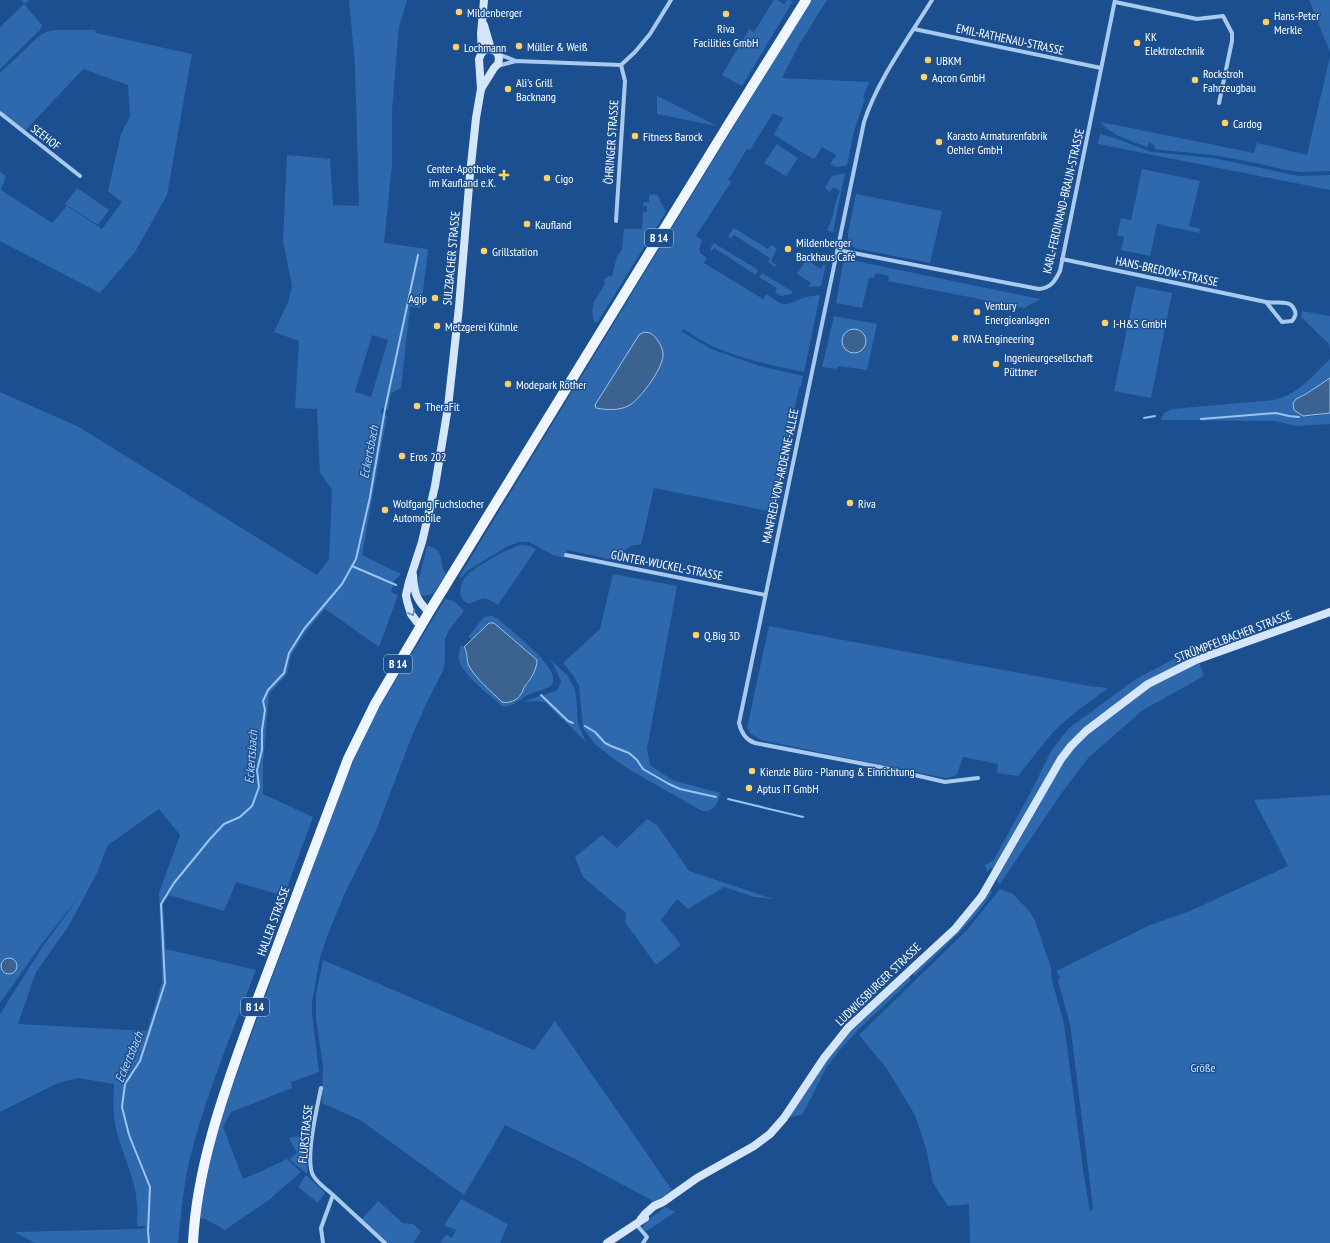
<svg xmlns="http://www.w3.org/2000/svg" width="1330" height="1243" viewBox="0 0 1330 1243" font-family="'PT Sans Narrow',sans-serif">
<rect width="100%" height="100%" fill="#1b4f8f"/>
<g fill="#2e69ad" fill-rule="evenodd">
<path d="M21,0H30L24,4L42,25L40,30L0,69V27L24,4Z"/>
<path d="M349,0H407L399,27L392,111V164L384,243L428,249L421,308L410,307L401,388L391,393L388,410L382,408L381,413L387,416L362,555L401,574L394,581L391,592L398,595L379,647L325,609L304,634L291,656L287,674L269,694L263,763V794L313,817L284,896L236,882L224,911L169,895L163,904L166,949L256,970C232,1033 205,1096 189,1162C183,1188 181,1216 178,1243H35L14,1232L137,1229L145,1228V1226H137C137,1219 138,1212 137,1205C136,1177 120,1151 115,1124C113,1111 113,1098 114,1084L78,1078L58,1083L0,1112V1014L43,946L82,893L41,945L0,1003V392L79,427L317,575L329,559L332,490L320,472L317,409L295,408L299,341L274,332L288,302L292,286L283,241L287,155L330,159L333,205L359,206L355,66ZM372,335L388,340L371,397L355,392ZM159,809L180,835L159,893L162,982L147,1031L18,1024L36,972L68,927L97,873L108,845Z"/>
<path d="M774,0H777L784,4L787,0L793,1L742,86L722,75L749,29L754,32Z"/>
<path d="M811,0H827L800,43L782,78L869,82L863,98L865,99L854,131L847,165L836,167L830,164L836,155L822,147L815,158L813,159L776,136L774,134L783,118L773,113L750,150L747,149L728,180L731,182L696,236L702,240L699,249L700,253L707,258L704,263L763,299L766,294L780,303L784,304L791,303L805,297L820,295L804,372C773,366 741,359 712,346C702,341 693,335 683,329L681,331L711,349L760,366L803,376L801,386L799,388L773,512L654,488L641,545C630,543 623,551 618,561L567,550L565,558L553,555L529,542H519L508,546L467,571L461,578L459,577ZM644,332L615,410L597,408L595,405L639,335Z"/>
<path d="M1309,0H1330V52Z"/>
<path d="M54,30H95L96,33L192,54L167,195L135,252L100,293L0,241V172L6,176L1,190L52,223L67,206L102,229L122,202L108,191L121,134L130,116L128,85L83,69L25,131L0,111V73L39,36L46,32Z"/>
<path d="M1330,57V171L1301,172L1286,170L1256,163L1213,155L1161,150L1155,149V146L1149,142L1147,147C1135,142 1107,134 1101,122L1254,153L1257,143L1307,155Z"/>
<path d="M657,96L717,126L657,114Z"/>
<path d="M1100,134L1115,138L1151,152L1213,158L1299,176L1330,175V190L1098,144Z"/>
<path d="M777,144L798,158L786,176L764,163Z"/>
<path d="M1142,169L1200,181L1189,226L1200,229L1199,233L1157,224L1150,256L1121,250L1124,237L1117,235L1121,218L1131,220Z"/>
<path d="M845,173L833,232L828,231L827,229C835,218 833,203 840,191L833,187L830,192L825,188L832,176Z"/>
<path d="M77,188L109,210L98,225L65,204Z"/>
<path d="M653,194L658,196L666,212L597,323L594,322C589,301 597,300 605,283L604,280L609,276H612L617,256L622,250L624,229H642L643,212H647V206H643L644,202H649V195Z"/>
<path d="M856,194L942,211L930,263L854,248L848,239V234Z"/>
<path d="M734,228L768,249L771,245L777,248L771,261L776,265L775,267L768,262L770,258L734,235L731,239L728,236Z"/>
<path d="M714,243L758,270L756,275L714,248L711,252L710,249Z"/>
<path d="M806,254L808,255L805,259L821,269L823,265H826L821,286L808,287L811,283L797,274L805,262L802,260Z"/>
<path d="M851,260L870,264L1040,299L1024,308L888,281L889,276L876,273L874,278H869L862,308L836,303L843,263Z"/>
<path d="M762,273L793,292L791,294L781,296L775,292L777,288L759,277Z"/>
<path d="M1136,286L1172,293L1151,398L1114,391Z"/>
<path d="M1302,311L1330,316V351L1329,344L1301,317Z"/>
<path d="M834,316L877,324L867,370L838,366L837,369L822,367Z"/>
<path d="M1330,359V378L1306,394L1296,399L1293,406C1298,421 1318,416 1330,413V424L1296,426L1275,421L1161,420L1164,413L1172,409L1274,400C1300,393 1311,377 1330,359Z"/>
<path d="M521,545L530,546L536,549L498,605C483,595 483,598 469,604C466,602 463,601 462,598C458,593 462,579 467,575C475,567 510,547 521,545Z"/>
<path d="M427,546C446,548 438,565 446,574L433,594L423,596L421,595L417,588Z"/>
<path d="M613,574L677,586L647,749L650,765L672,780L720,793C718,804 714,812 702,811L630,770L611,757L595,744L583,728L579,686L573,675L563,663L600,629Z"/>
<path d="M445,599L454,601L464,611L449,630L445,639V661L443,671L427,702L412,736L375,833L345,893L328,934L320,957L312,1002V1013L319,1072L291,1082L292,1088L231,1112L223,1127L243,1179L262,1171L287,1159L301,1172L269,1200L225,1230L205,1219L198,1218L207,1164L216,1131L342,787L370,723Z"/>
<path d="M488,616H492L498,619C510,630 558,666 553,682C551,689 537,691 532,693C521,697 513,709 502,706C490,695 464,676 459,661C458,655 459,650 461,645L466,650L467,659L470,666L502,702L521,695L524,687L530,682L485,626L473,640L468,637L484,617Z"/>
<path d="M769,626L1089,686L1108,688L1072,715L1053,732L1018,776L997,773L998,764L963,757L957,774L952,777L945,778L761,740L751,734L747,728Z"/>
<path d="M1197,647L1200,655L1166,671L1153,678L1077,735L995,869L991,868L987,872L985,865L993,861L1033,788L1051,751L1069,728L1136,679Z"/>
<path d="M551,660L567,675L574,687L576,695L578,724L586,742L546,703L537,701L522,702L558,690L561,681Z"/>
<path d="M1199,662L1204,676L1143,710L1089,757L1061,794L1000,884L998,883L997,878L1050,785L1067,756L1075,747L1096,726L1145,690L1170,675Z"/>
<path d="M1330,795V1243H970L969,1204L948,1206L933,1183L927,1152L915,1115L887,1069L859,1035L967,930L1000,889L1013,894L1030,912L1035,921L1051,968L1052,981L1064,1023L1083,1169L1090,1212L1093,1208L1070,1024L1058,981L1060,977L1056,971L1148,926L1190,911L1288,866L1254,800Z"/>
<path d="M647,819L657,825L689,871L773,899L754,897L724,887L688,909L677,899L661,920L681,945L656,965L625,922L626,913L583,877L575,857L602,835L617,848Z"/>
<path d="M990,890L992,892C974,923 940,950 915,976L912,973Z"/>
<path d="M323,960L534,1050L555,1021L672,1190L655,1202L573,1158L505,1125L493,1146L464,1195L360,1120L322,1103L323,1066L316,1018V994Z"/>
<path d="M908,975L911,980L857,1031L839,1051L826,1068L803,1114L789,1118L811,1079L840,1040Z"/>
<path d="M306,1135L310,1138L304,1140V1147H308L307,1174L289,1159L297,1153L289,1138Z"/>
<path d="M306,1175L325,1193L318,1203L298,1187Z"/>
<path d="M461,1199L508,1224L500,1243H440L445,1236L447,1235L452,1238L456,1230L444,1225Z"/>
<path d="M378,1201L403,1223L413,1224L421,1231L413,1243H388L362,1219Z"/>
<path d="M665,1207L675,1212L647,1231L643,1229C643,1220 658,1214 665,1207Z"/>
</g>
<g fill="#3c6290" stroke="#9cc4f0">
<circle cx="854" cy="341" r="12"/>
<path d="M644,332C646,333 648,332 650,333C656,336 663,347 663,354C664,367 641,398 630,405C619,411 608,410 596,408L595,405L639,335Z"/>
<path d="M1330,378V413L1303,416L1294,410L1293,403L1296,399L1306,394Z"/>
<path d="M489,623H494L537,660C537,669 531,679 525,686C523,688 523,692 521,694C518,700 508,704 502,702C491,691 476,679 469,666C466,660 468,652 464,647Z"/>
<circle cx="9" cy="966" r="8"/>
</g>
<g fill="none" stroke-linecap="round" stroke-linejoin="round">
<g stroke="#9cc4f0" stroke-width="2">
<path d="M1144,418L1155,416"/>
<path d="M1201,419L1276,413L1289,416L1299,417"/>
<path d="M352,566L396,585"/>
<path d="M541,695L568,721L573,723"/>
<path d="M585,726L595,732L605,743L611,746L629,753L637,760L643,769L669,784L680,789L716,797"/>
<path d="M728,799L803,817"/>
<path d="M149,1243L148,1231L150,1187L129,1135L122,1107L125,1084L140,1061L165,983L161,904L174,883L210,839L224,824L240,817L252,806L259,787L257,770L262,750V730L265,710L263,701L268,690L284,673L289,653L304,629L342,584L356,559L370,497L385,409L418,255"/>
</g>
<g stroke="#a9c9ee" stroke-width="4">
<path d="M932,0C908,39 878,79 864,122L739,723C741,732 746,740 755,743L880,767L945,782L978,778"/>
<path d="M1115,2L1197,19L1223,16L1232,33V41L1219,103"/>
<path d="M914,29L1101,68"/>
<path d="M498,54L516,61"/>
<path d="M497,66L516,61L621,65L635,52L650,34L671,0"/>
<path d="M0,113L80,176"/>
<path d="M616,221L625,81L621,65"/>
<path d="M838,250L1039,289C1051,288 1055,281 1060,271L1115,0"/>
<path d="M1062,259L1266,302C1275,304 1290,299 1294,309C1297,314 1295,317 1292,321L1282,322L1266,302"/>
<path d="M566,555L765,595"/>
<path d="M321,1088C317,1108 306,1154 312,1173C315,1182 327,1189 333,1195L321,1228L323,1243"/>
<path d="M333,1195L385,1243"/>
<path d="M636,1224L647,1237L643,1243"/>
</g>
<g stroke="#d6e6fa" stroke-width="8">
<path d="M484,25L491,49"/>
<path d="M481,89L494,68L498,64L499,59L498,54L494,50L487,49L482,52"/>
<path d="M413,575C414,592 416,600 429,612"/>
<path d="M421,624L417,622L411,614L407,601L406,595L409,582L422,542L435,486L448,407L459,307L470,174L476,118L481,89L479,59L482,52L481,34L484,0"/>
<path d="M641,1219L645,1214L654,1206L663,1202L697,1178L754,1146L770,1134L784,1118L824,1058L848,1028L955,929L982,896L1061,759L1071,746L1086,731L1148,684L1196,660L1330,612"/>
<path d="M607,1243L645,1218"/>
</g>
<path stroke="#f0f6ff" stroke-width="10" d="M193,1243C197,1159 230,1076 258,998C288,918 318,839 348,759L375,704L429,612L728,125L806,0"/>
</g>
<defs><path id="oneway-chevron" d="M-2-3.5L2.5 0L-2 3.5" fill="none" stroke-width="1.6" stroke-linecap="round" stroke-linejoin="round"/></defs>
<use stroke="#668bba" href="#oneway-chevron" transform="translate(412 613) rotate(61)"/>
<g fill="#ffd166" stroke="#1b4f8f" stroke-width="1.5">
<circle cx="459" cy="12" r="4"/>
<circle cx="726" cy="14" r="4"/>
<circle cx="1266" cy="22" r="4"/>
<circle cx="1137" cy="43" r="4"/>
<circle cx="519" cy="46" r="4"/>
<circle cx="456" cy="47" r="4"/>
<circle cx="928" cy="60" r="4"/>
<circle cx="924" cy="77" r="4"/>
<circle cx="1195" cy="80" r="4"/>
<circle cx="508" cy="89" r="4"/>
<circle cx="1225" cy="123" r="4"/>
<circle cx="635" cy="136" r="4"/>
<circle cx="939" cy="142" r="4"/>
<path d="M502 169h4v4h4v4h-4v4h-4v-4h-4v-4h4z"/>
<circle cx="547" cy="178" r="4"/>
<circle cx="527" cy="224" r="4"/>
<circle cx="788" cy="249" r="4"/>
<circle cx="484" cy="251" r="4"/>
<circle cx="435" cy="298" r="4"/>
<circle cx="977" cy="312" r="4"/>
<circle cx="1105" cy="323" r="4"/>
<circle cx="437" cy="326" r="4"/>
<circle cx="955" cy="338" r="4"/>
<circle cx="996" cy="364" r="4"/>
<circle cx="508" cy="384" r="4"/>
<circle cx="417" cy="406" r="4"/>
<circle cx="402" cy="456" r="4"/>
<circle cx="850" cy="503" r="4"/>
<circle cx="385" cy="510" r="4"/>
<circle cx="696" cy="635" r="4"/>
<circle cx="752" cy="771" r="4"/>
<circle cx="749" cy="788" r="4"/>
</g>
<g text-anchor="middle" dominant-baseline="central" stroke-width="3" stroke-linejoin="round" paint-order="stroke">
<g fill="#1b4f8f" stroke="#bbcadd" stroke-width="1">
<rect x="645" y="229" width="28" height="18" rx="3"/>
<rect x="384" y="655" width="28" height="18" rx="3"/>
<rect x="241" y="998" width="28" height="18" rx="3"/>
</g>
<g font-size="11" font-weight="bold" fill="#fff">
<text x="659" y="238">B 14</text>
<text x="398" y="664">B 14</text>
<text x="255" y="1007">B 14</text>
</g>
<g font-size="12" fill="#fff" stroke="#1b4f8f" text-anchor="start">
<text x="467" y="12">Mildenberger</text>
<text x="1274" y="15">Hans-Peter<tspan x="1274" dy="14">Merkle</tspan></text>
<text x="726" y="28" text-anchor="middle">Riva<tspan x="726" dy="14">Facilities GmbH</tspan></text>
<text x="1145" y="36">KK<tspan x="1145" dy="14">Elektrotechnik</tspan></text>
<text x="527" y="46">Müller &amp; Weiß</text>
<text x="464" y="47">Lochmann</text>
<text x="936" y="60">UBKM</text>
<text x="1203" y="73">Rockstroh<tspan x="1203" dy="14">Fahrzeugbau</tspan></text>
<text x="932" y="77">Aqcon GmbH</text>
<text x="516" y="82">Ali's Grill<tspan x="516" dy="14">Backnang</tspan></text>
<text x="1233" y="123">Cardog</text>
<text x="947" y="135">Karasto Armaturenfabrik<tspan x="947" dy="14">Oehler GmbH</tspan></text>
<text x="643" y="136">Fitness Barock</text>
<text x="496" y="168" text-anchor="end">Center-Apotheke<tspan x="496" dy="14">im Kaufland e.K.</tspan></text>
<text x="555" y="178">Cigo</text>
<text x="535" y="224">Kaufland</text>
<text x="796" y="242">Mildenberger<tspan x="796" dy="14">Backhaus Café</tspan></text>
<text x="492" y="251">Grillstation</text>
<text x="427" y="298" text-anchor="end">Agip</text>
<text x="985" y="305">Ventury<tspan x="985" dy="14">Energieanlagen</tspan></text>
<text x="1113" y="323">I-H&amp;S GmbH</text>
<text x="445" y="326">Metzgerei Kühnle</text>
<text x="963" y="338">RIVA Engineering</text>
<text x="1004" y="357">Ingenieurgesellschaft<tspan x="1004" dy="14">Püttmer</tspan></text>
<text x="516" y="384">Modepark Röther</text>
<text x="425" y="406">TheraFit</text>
<text x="410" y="456">Eros 202</text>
<text x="393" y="503">Wolfgang Fuchslocher<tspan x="393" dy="14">Automobile</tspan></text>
<text x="858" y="503">Riva</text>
<text x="704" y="635">Q.Big 3D</text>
<text x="760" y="771">Kienzle Büro - Planung &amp; Einrichtung</text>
<text x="757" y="788">Aptus IT GmbH</text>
</g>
<g font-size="12" fill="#fff" stroke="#1b4f8f">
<text transform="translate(1010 39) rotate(12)">EMIL-RATHENAU-STRASSE</text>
<text transform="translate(46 137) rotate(38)">SEEHOF</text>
<text transform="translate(611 142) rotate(-86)">ÖHRINGER STRASSE</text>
<text transform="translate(1063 201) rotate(-77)">KARL-FERDINAND-BRAUN-STRASSE</text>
<text transform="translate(451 258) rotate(-85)">SULZBACHER STRASSE</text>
<text transform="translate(1167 271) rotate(12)">HANS-BREDOW-STRASSE</text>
<text transform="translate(780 476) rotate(-78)">MANFRED-VON-ARDENNE-ALLEE</text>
<text transform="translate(667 565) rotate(11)">GÜNTER-WUCKEL-STRASSE</text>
<text transform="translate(1233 636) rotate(-21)">STRÜMPFELBACHER STRASSE</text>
<text transform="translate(273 921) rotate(-70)">HALLER STRASSE</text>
<text transform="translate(878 984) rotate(-44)">LUDWIGSBURGER STRASSE</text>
<text transform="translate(305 1134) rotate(-84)">FLURSTRASSE</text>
</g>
<g font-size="12" fill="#cfe3fa" stroke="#1b4f8f">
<text x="1203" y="1067">Größe</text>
</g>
<g font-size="13" font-style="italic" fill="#b5d3f5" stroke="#1b4f8f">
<text transform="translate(369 452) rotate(-79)">Eckertsbach</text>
<text transform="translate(251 757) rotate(-86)">Eckertsbach</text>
<text transform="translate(129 1057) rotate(-67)">Eckertsbach</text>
</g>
</g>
</svg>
